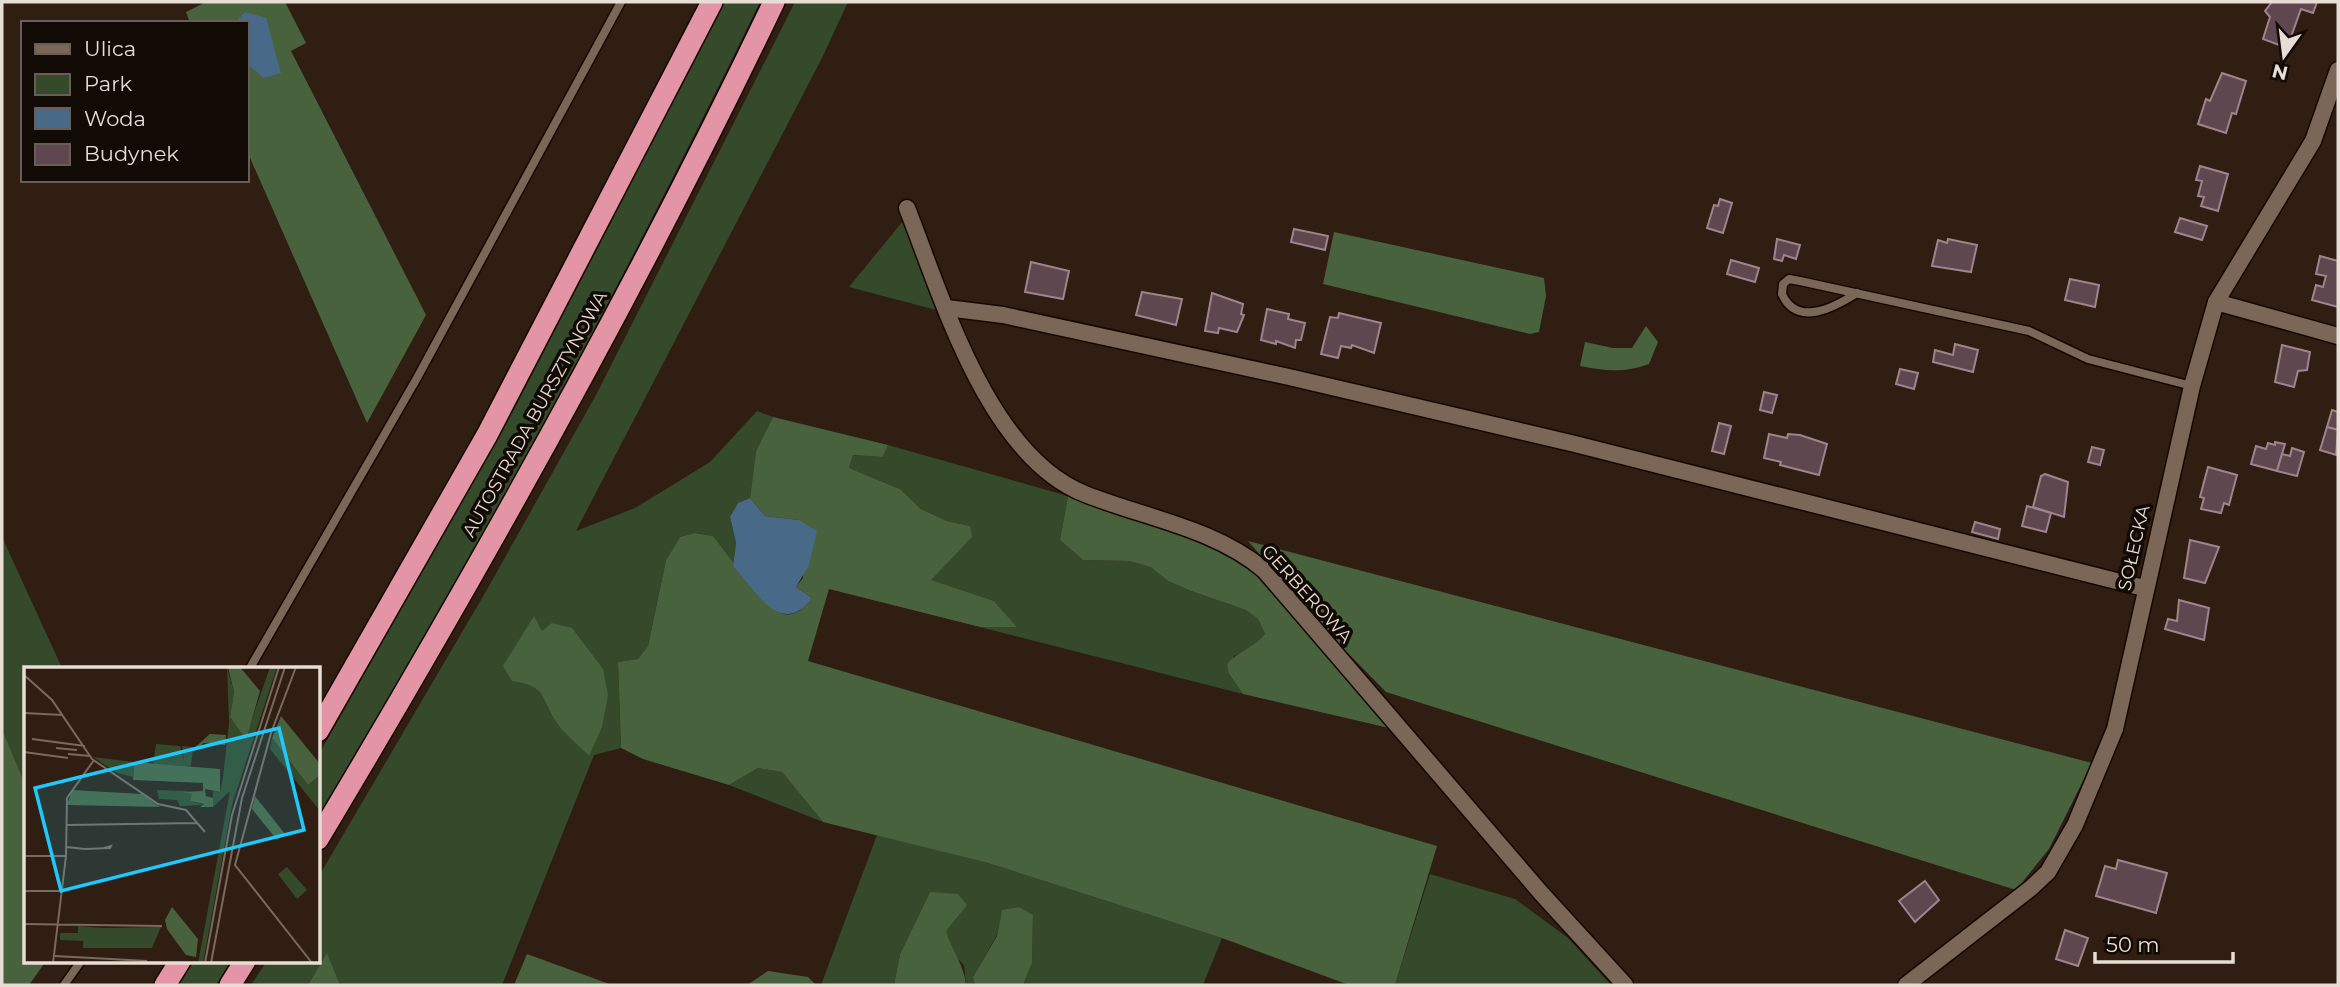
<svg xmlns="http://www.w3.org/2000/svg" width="2340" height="987" viewBox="0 0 2340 987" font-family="Montserrat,sans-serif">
<rect width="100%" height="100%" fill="#2f1e11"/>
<g fill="#344a2a" fill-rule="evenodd">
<path d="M725,2H760C625,279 479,553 319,817V754L510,417Z"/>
<path d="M795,2H848L822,58L576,531L635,508L710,462L757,411L773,417L756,451L750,498L738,503L730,517L736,543L733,566L713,536L696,533L680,537L666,560L648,646L638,659L618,662L621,748L594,755L502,985H340L327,954L308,985H251L267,961H318L319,876L485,593L596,395ZM534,617L542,631L588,755L558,724L546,697L531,683Z"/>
<path d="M903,221L940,311L849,287Z"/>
<path d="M888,445L1068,496L1060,540L1083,560L1129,561L1152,567L1168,581L1191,591L1246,610L1258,619L1265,634L1255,646L1234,656L1229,674L1243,694L980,627H1017L994,601L930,580L970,526L947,521L921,509L900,489L849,468L853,455L883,457Z"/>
<path d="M2,537L62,668H26V786L2,729Z"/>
<path d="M758,768L782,772L823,822L729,785Z"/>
<path d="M877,835L988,863L1222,938L1203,985H1023L1032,963L1033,916L1019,907L1002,911L997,935L973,977L975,985H966L964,965L953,954L930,892L900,954L894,985H821Z"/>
<path d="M1430,874L1515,899L1568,938L1611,985H1395Z"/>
<path d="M194,961H231L216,985H178Z"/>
</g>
<g fill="#49623e">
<path d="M206,2H285L306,43L291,51L426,315L367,423L247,151V23H190L186,12Z"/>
<path d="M1334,232L1544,278L1546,296L1539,332L1530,334L1323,284Z"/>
<path d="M1646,326L1658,342L1649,364C1624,373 1606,371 1580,366L1585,342L1613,348H1632Z"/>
<path d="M773,417L888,445L883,457L853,455L849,468L900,489L921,509L947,521L970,526L972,537L931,580L994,601L1017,627H980L829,589L808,661L1437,846L1395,985H1349L1222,938L988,863L823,822L782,772L758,768L729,785L643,759L621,748L618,662L638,659L648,646L666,560L680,537L695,533L713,536C727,555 741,573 757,592C775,613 790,627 812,598L796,587L803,578L799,520L765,516L750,498L756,451Z"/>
<path d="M1068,496C1132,515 1207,532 1259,576L1389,728L1243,694L1229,674L1227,664C1238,651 1254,648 1265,634L1258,619L1246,610L1191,591L1168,581L1151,567L1129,561L1083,560L1060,540Z"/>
<path d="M1248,541L2092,763L2049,849L2016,890L1386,692L1339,644Z"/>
<path d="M534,616L542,631L552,623L572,628L603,669L608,695L602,727L589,756C579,745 565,735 557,723C540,698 548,686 512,681L503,666Z"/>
<path d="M2,729L26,786V961H46L29,985H2Z"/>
<path d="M930,892L958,894L967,905L946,931C952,952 964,964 966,985H894L900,954Z"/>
<path d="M1019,907L1033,915L1032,963L1023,985H975L973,977L997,936L1002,910Z"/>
<path d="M327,953L340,985H308Z"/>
<path d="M527,954L612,985H613H514Z"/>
<path d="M768,971L808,977L816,985H747Z"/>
</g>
<g fill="#496989">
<path d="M245,12L266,18L281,73L264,78L247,64V23H235Z"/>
<path d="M750,498L765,516L799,520L817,531L809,565L796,587L812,598C781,640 755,589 733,566L736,543L730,517L738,503Z"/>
</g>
<g fill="#5f474f" stroke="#9e848c" stroke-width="2">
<path d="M2272,2H2317L2313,13L2301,9L2287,48L2263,39L2270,17L2265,11Z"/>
<path d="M2222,73L2246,81L2236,114L2232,113L2226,133L2198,124L2206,99L2210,101Z"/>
<path d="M2200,166L2228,174L2218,211L2201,206L2204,197L2198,196L2202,181L2196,180Z"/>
<path d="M1720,199L1732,203L1723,233L1707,228L1714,205L1718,206Z"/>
<path d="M2180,218L2207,226L2202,240L2175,232Z"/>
<path d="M1294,229L1328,236L1325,250L1291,242Z"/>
<path d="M1777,239L1800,245L1796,259L1784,255L1782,261L1774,259Z"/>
<path d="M1948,239L1977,245L1971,272L1932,266L1938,240L1947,243Z"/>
<path d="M2320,256L2338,261V307L2312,300L2316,285L2323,287L2326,276L2316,274Z"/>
<path d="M1731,260L1759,268L1755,282L1727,274Z"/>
<path d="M1031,262L1069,271L1063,299L1025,292Z"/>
<path d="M2070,279L2099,285L2095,307L2065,300Z"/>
<path d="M1142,292L1182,299L1176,325L1136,315Z"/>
<path d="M1212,293L1243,304L1241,314L1244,315L1237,332L1219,328L1218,333L1205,331Z"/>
<path d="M1267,309L1289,314L1288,319L1305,323L1301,340H1296L1295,348L1276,341V344L1261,340Z"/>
<path d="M1339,313L1381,323L1374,353L1352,345L1351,348L1341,346L1338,358L1321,354L1330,317L1338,318Z"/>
<path d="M1955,344L1978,350L1973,372L1933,362L1935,350L1953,355Z"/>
<path d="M2282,345L2310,352L2307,370L2298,371L2294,387L2275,382Z"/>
<path d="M1900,369L1918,373L1914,389L1896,384Z"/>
<path d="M1764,392L1777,395L1772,413L1760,410Z"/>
<path d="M2332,410L2338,412V430L2327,427Z"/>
<path d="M1719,423L1731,426L1724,454L1712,451Z"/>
<path d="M2327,427L2338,430L2336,455L2320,450Z"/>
<path d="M1769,434L1787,438L1788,434L1800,435L1827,444L1819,475L1780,465L1781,462L1764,458Z"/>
<path d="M2275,442L2285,444L2277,471L2251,464L2256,446L2266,449L2268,443L2275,445Z"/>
<path d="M2092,447L2104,450L2100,465L2088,462Z"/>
<path d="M2292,448L2304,452L2297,476L2277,471L2282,454L2290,456Z"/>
<path d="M2208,467L2237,475L2229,505L2224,503L2221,513L2201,509L2204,498L2200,497Z"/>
<path d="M2045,474L2068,482L2064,517L2033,507L2041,476Z"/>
<path d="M2027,506L2051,513L2046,532L2022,526Z"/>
<path d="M1975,522L2000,529L1998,539L1972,532Z"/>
<path d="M2190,540L2219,547L2205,583L2184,578Z"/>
<path d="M2179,600L2209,608L2204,640L2165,629L2168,619L2177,621Z"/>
<path d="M2118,860L2167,873L2156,913L2096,896L2105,866L2116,869Z"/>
<path d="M1925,881L1939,900L1915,922L1899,901Z"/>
<path d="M2065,930L2088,938L2078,966L2056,959Z"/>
</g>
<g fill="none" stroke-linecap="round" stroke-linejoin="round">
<g stroke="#160800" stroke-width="11">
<g id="service">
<path d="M1857,293C1835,307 1797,328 1782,294L1783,284L1789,279L1800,281L2029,331L2088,359L2192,386"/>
<path d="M250,668L417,378L621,2"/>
<path d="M64,985L81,961"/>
</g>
</g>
<g stroke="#160800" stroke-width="19">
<g id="minor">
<path d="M907,208C942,297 988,456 1085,494C1145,518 1214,528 1264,570L1541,893L1625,985"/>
<path d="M2216,302L2338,336"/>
<path d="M947,308L1003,315L1289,377L1575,444L2144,588"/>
<path d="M1906,985L2031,888L2048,872L2075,825L2115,729L2192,386L2216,302L2313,141L2338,70"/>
</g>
</g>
<g stroke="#160800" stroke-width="24">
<g id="motorway">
<path d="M318,731L487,435L712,2"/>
<path d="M318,839C481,567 637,288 774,2"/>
<path d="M165,985L180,961"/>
<path d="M230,985L245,961"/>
</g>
</g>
<use href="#service" stroke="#7b6758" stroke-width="8"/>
<use href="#minor" stroke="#7b6758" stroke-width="16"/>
<use href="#motorway" stroke="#e395a5" stroke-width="21"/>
</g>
<g text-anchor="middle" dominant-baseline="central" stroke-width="7" stroke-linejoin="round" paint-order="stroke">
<g font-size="18" fill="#e8ddd4" stroke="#110a05">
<text transform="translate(535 414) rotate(-61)">AUTOSTRADA BURSZTYNOWA</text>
<text transform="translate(2134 548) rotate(-77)">SOŁECKA</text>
<text transform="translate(1307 594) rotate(48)">GERBEROWA</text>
</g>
</g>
<g transform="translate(24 667)">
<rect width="296" height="296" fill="#2f1e11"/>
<path d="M203,0L210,25L206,50L221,72L246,0H253L208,138L179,296H174L206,124L189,140V124L196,125L199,110L205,56ZM248,71L284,118L296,108V144L246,82ZM132,77L156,79L160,95L158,79L169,80L167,99L129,98ZM69,90L110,95L109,110L93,106ZM133,123L162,124L169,127L166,134L180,138L156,139L153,133L135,132ZM263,200L283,223L273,232L254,207ZM54,259L80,261L137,260L128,281H59V274L36,273V266H54Z" fill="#344a2a"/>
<path d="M204,0H216L236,24L222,73L206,50L210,25ZM257,49L296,97V108L284,118L248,71ZM186,67L202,68L201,78L179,76L175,82H169ZM110,95L196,102V125L181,122L182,129L189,131V140H176L180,137L166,134L168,127L158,125L179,124V116L109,113ZM48,123L118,127L136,140L43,138ZM231,129L261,167L253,173L228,142ZM148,240L174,272L172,290L162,288L143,262L141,253Z" fill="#49623e"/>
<path fill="none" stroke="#796a5f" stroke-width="2" d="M272,0L247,66L211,198L288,296M0,8L28,33L68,92L134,137L162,143L181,165M0,46L39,48M8,72L61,79M32,81L53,83M0,85L44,91M44,87L66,89M42,158L173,156M42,180L61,182L86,181L87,179L80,181M0,189H42M0,224H35M0,257L138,259M31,289L123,294M29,296L42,189L43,131L70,93M181,296L208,148L255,0M187,296L218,131L261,0"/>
<path fill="#1fc9fd" fill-opacity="0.15" stroke="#1fc9fd" stroke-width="3.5" d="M255,61L280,163L37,224L11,121Z"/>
<rect width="296" height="296" fill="none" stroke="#e8ddd4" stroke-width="3.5"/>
</g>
<rect width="2340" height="987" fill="none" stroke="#e8ddd4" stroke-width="7"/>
<rect x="21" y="21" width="228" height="161" fill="#110a05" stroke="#675e58" stroke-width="2"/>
<rect x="35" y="44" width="35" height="10" fill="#7b6758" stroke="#675e58" stroke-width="2"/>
<text x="84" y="56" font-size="21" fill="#e8ddd4">Ulica</text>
<rect x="35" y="74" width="35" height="21" fill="#344a2a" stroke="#675e58" stroke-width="2"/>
<text x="84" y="91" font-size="21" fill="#e8ddd4">Park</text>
<rect x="35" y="108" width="35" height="21" fill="#496989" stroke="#675e58" stroke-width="2"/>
<text x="84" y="126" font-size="21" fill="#e8ddd4">Woda</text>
<rect x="35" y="144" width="35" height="21" fill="#5f474f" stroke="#675e58" stroke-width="2"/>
<text x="84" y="161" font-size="21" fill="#e8ddd4">Budynek</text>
<g transform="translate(2284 56) rotate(194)" stroke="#110a05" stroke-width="5" paint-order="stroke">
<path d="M0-5L12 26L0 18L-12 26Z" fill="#e8ddd4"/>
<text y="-10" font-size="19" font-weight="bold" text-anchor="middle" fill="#e8ddd4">N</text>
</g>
<path d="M2095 952v10h138v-10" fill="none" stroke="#e8ddd4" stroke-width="3.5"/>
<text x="2106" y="952" font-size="21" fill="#e8ddd4" stroke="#110a05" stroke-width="5" paint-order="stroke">50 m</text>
</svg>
